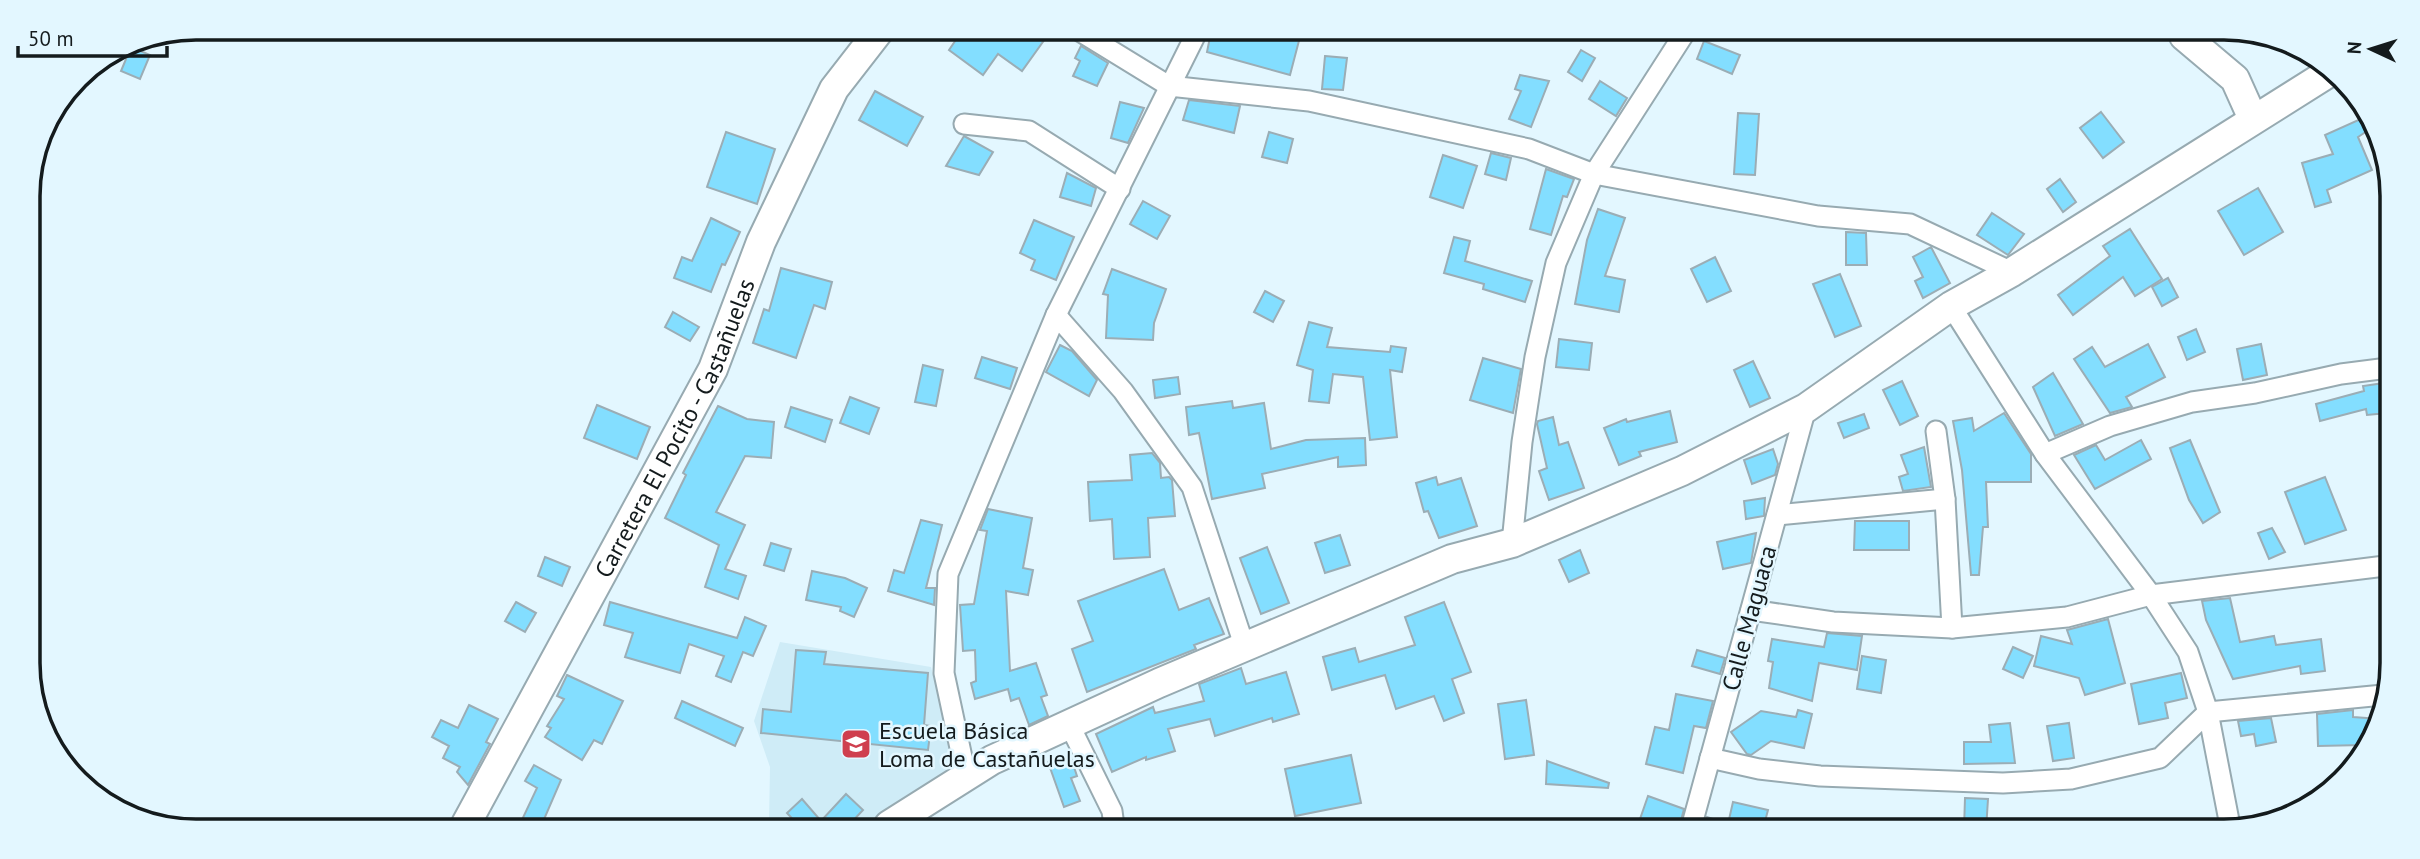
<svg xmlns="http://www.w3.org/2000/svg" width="2420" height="859" viewBox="0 0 2420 859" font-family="'PT Sans',sans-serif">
<rect width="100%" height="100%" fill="#e3f7ff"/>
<path fill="#cfecf7" d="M780,642L931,667L957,770L883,811L868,825H769L770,767L754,721Z"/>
<g fill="#83deff" stroke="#9badb5" stroke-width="2">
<path d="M962,31H968L1050,32L1022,71L998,54L983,75L949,50Z"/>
<path d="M1211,32L1300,33H1301L1290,75L1207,52Z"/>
<path d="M1704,41L1740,55L1732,74L1697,59Z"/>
<path d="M1081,46L1108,63L1097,86L1073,76L1080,61L1075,58Z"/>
<path d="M131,47L150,55L140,79L121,71Z"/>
<path d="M1581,50L1595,58L1582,81L1568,72Z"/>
<path d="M1325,56L1347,58L1343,90L1322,89Z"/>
<path d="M1520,75L1549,81L1531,127L1509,119L1521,91L1515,89Z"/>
<path d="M1600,81L1627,98L1616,116L1589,99Z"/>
<path d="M875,91L923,117L907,146L859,120Z"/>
<path d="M1189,100L1240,106L1234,133L1183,120Z"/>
<path d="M1120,102L1144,108L1128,143L1111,138Z"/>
<path d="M2101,112L2124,142L2103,158L2080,128Z"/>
<path d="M1738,113L1759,114L1755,175L1734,174Z"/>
<path d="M2365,117L2370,129L2358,137L2372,170L2327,190L2331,202L2315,207L2302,163L2333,154L2325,135Z"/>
<path d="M726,132L775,149L757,204L707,187Z"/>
<path d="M1269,132L1293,139L1287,163L1262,157Z"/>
<path d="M964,136L993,152L979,175L946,166Z"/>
<path d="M1491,153L1511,158L1506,180L1485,174Z"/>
<path d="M1443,155L1477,166L1463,208L1430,197Z"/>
<path d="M1546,169L1574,179L1567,197L1563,196L1551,235L1530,229Z"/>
<path d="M1067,173L1096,188L1091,206L1060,197Z"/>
<path d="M2060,179L2076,202L2063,212L2047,189Z"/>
<path d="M2258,188L2283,232L2244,255L2218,211Z"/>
<path d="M1143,201L1170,216L1157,239L1130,224Z"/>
<path d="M1598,209L1625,218L1605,276L1625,280L1619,312L1575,304L1587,240Z"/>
<path d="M1992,213L2024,234L2008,255L1977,235Z"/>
<path d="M711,218L740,232L725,265L722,264L711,292L674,278L682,257L692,261Z"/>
<path d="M1034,220L1074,237L1056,280L1031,270L1035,260L1020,253Z"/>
<path d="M2130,229L2162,279L2135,296L2123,277L2073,315L2058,295L2110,256L2103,246Z"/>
<path d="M1846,232L1866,233L1867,265H1846Z"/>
<path d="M1454,237L1470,241L1465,261L1532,281L1525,302L1483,289L1484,284L1444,273Z"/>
<path d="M1931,247L1950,283L1923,298L1915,281L1923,277L1913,257Z"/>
<path d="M1715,257L1731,291L1707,302L1691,269Z"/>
<path d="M781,268L832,282L825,309L814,305L796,358L753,343L764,309L769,311Z"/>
<path d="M1112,269L1166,289L1154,323L1153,340L1106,338L1108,295L1103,294Z"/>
<path d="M1840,274L1861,326L1835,337L1813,284Z"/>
<path d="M2168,278L2178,297L2162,306L2152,287Z"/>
<path d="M1265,291L1284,301L1273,322L1254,312Z"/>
<path d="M673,312L699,327L690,341L665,327Z"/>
<path d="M1309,322L1332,328L1327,347L1390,352L1391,346L1406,348L1402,372L1390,370L1397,437L1370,440L1363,377L1333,374L1329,403L1309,401L1313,370L1297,365Z"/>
<path d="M2196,329L2205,352L2187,360L2178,337Z"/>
<path d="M1559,339L1592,343L1589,370L1556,367Z"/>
<path d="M2148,344L2165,377L2126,397L2132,407L2110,413L2074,359L2092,347L2105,367Z"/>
<path d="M2261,344L2267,375L2243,380L2237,349Z"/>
<path d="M1060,345L1072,351L1097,380L1089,396L1046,372Z"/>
<path d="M982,357L1017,368L1010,389L975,378Z"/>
<path d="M1483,358L1521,369L1513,413L1470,400Z"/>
<path d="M1753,361L1770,398L1750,407L1734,370Z"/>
<path d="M923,365L943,370L936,406L915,402Z"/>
<path d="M2053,373L2083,424L2055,436L2033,387Z"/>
<path d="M1178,377L1180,394L1155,398L1153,380Z"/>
<path d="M1902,381L1918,416L1900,425L1883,390Z"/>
<path d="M2384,383L2387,413L2367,415L2366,409L2320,421L2316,404L2364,391L2363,386Z"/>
<path d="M850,397L879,408L869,434L840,423Z"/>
<path d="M1232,401L1233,408L1264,403L1271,449L1306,440L1365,438L1366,465L1338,467V457L1262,474L1265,488L1212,499L1199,433L1189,435L1186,407Z"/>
<path d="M597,405L650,427L637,459L584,438Z"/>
<path d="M718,406L747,419L774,422L771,458L745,456L716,512L745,525L725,569L746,576L738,599L705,587L719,545L665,518L686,475L683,473Z"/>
<path d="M791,407L832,420L825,442L785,427Z"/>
<path d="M1670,411L1677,442L1639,452L1641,456L1619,465L1604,428L1626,419L1627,422Z"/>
<path d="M2004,413L2031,454V482H1986L1988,527H1983L1979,575H1971L1962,470L1953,421L1972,418L1974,431Z"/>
<path d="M1864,414L1869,428L1844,438L1838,423Z"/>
<path d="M1553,417L1559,445L1568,442L1584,488L1549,500L1539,471L1547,468L1537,424L1538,421Z"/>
<path d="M2141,440L2151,459L2095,489L2074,455L2096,445L2105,460Z"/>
<path d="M2190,440L2220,512L2203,523L2189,500L2170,448Z"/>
<path d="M1924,447L1931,487L1903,491L1899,477L1908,474L1901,455Z"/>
<path d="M1773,449L1778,464L1775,475L1752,484L1744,460Z"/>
<path d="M1152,453L1160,463L1161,478L1169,477L1172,480L1175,516L1148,518L1150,557L1114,559L1112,519L1090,521L1088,482L1132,480L1130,455Z"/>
<path d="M1436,477L1438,485L1461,478L1477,526L1439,538L1428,511L1424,512L1416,483Z"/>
<path d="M2325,477L2346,530L2305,544L2285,492Z"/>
<path d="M1765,498L1764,516L1746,519L1744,501Z"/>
<path d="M988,509L1032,518L1023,568L1033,570L1028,595L1006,591L1010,671L1036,663L1047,695L1041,697L1048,716L1029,725L1019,698L1011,701L1008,689L975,699L971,683L976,681L975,650L963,651L960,605L974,604L987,531L980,530Z"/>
<path d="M921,520L942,525L926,588H935L934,605L888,591L894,570L904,573Z"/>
<path d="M1855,521H1909V550H1854Z"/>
<path d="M2272,528L2285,552L2269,559L2258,533Z"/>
<path d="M1756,533L1751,563L1723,569L1717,542Z"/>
<path d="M1340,535L1350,565L1325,573L1315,543Z"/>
<path d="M771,543L791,549L784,571L764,565Z"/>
<path d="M1267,547L1289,603L1261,614L1240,558Z"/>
<path d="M1580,550L1589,573L1569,582L1559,560Z"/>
<path d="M545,557L570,567L562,586L538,576Z"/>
<path d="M1164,569L1179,610L1209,598L1224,634L1194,645L1196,649L1087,692L1072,649L1093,641L1078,601Z"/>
<path d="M812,571L845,578L867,588L854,617L840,611L841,607L806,600Z"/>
<path d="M2230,598L2240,642L2274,636L2276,645L2321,639L2325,671L2301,674L2300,666L2233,679L2206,620L2202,601Z"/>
<path d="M516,602L536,613L525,632L505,621Z"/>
<path d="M610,602L737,638L745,617L766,626L753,656L743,652L731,682L716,676L724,656L689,644L680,673L625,657L633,633L604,625Z"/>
<path d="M1444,602L1471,672L1452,679L1464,713L1444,721L1434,696L1396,709L1385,675L1332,690L1323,657L1355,648L1359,662L1415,645L1405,617Z"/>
<path d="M2108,619L2125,683L2085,695L2079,678L2034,666L2041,636L2072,644L2067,630Z"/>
<path d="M1827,633L1862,636L1857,670L1819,663L1812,701L1769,688L1773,662L1768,661L1772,639L1824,647Z"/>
<path d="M2013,647L2033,656L2023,678L2003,669Z"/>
<path d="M796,650L826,652L824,664L928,673L924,725L931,726L928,750L761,733L763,709L791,712Z"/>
<path d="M1697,650L1725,658L1720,674L1692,666Z"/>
<path d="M1862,656L1886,660L1881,693L1857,689Z"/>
<path d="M1241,668L1246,684L1286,672L1299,714L1273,722L1272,718L1215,736L1210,719L1168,729L1175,751L1146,760V757L1112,772L1096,734L1153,707L1155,713L1204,701L1199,684Z"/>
<path d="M2181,673L2187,698L2165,703L2168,718L2139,724L2131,684Z"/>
<path d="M567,675L623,701L602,744L594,740L582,760L545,737L551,728L547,726L564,699L557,696Z"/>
<path d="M1676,694L1713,701L1706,728L1694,726L1683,773L1646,764L1655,727L1669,730Z"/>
<path d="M1526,700L1534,755L1505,759L1498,704Z"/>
<path d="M682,701L743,728L735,746L675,718Z"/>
<path d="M469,705L498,719L486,742L490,744L468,785L457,772L460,767L443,758L449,746L432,737L441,720L458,728Z"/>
<path d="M1798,710L1812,714L1804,748L1771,741L1751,755L1747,754L1731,732L1761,711L1796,717Z"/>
<path d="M2353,710V717L2382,719L2363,745L2318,746L2317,714Z"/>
<path d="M2271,718L2276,742L2256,746L2254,734L2241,736L2238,721Z"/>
<path d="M2010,723L2015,763L1964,764V742H1991L1989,725Z"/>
<path d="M2069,723L2074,758L2053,761L2047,726Z"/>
<path d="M1070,755L1077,776L1071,778L1080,801L1064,807L1048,762Z"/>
<path d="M1351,755L1361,803L1295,816L1285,769Z"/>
<path d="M1547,761L1609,783L1608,788L1546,784Z"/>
<path d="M534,765L561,780L542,824H520L537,788L525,781Z"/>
<path d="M846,794L863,810L849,825H798L787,813L802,799L821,821Z"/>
<path d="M1648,796L1684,809L1679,828H1656L1639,822Z"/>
<path d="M1965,798L1988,799L1986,830L1964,829Z"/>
<path d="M1733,802L1768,810L1763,829H1704L1707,817L1728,824Z"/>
</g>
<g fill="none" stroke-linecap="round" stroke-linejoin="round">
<g stroke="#97aab1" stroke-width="23">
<g id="street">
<path d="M1081,32L1169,86L1309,101L1529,149L1594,174L1818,216L1910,224L2012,272"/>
<path d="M964,124L1029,131L1120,189"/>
<path d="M1951,306L2045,454L2151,595L2188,652L2208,712L2231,831"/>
<path d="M1056,315L1123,391L1192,487L1245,648"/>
<path d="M1936,431L1945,499L1952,628"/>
<path d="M2045,454L2110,426L2192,402L2255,393L2341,374L2388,368"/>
<path d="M1777,515L1945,499"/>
<path d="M1512,543L1522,442L1535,357L1556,263L1594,174L1684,34"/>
<path d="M1751,610L1833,622L1952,628L2067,617L2151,595L2385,566"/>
<path d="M1070,726L1112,811L1114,826"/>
<path d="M1710,758L1759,769L1820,776L2003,783L2071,779L2160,758L2208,712L2383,695"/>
<path d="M966,776L944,673L948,574L1056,315L1197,32"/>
<path d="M1691,828L1806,408"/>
</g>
</g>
<g stroke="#97aab1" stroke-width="32">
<g id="secondary">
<path d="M2184,36L2235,79L2253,119"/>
<path id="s1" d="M466,824L713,369L761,242L834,89L879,31"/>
<path d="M889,825L992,760L1159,683L1452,559L1512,543L1682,471L1806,408L1951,306L2012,272L2330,72"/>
</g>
</g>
<use href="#street" stroke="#fff" stroke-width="19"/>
<use href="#secondary" stroke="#fff" stroke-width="28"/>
</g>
<defs>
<g id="school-square" transform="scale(1.575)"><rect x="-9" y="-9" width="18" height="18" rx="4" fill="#cf3f4e" stroke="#e3f7ff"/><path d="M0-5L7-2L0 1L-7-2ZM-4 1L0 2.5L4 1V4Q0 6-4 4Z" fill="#fff"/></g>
</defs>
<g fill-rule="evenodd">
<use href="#school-square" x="856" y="744"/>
</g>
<g text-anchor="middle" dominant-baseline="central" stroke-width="5" stroke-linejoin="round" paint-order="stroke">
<g font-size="24" fill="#141b1d" stroke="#e3f7ff">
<text stroke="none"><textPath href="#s1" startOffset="448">Carretera El Pocito - Castañuelas</textPath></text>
<text transform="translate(1749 618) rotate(-75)">Calle Maguaca</text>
</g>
<g font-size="24" fill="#141b1d" stroke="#e3f7ff" text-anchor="start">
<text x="879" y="730">Escuela Básica<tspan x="879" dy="28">Loma de Castañuelas</tspan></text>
</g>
</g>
<path d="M0 0H2420V859H0ZM196 40H2224A156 156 0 0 1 2380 196V663A156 156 0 0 1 2224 819H196A156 156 0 0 1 40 663V196A156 156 0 0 1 196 40Z" fill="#e3f7ff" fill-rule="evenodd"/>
<path fill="none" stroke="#141b1d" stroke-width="3.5" d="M196 40H2224A156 156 0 0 1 2380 196V663A156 156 0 0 1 2224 819H196A156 156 0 0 1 40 663V196A156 156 0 0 1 196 40Z"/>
<g transform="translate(2371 49) rotate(274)" stroke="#e3f7ff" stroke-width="5" paint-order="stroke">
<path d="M0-5L12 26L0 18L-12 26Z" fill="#141b1d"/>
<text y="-10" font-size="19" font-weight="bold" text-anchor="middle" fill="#141b1d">N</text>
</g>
<path d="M18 46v10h149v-10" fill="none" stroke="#141b1d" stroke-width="3.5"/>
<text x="28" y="46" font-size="21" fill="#141b1d" stroke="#e3f7ff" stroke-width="5" paint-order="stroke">50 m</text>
</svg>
